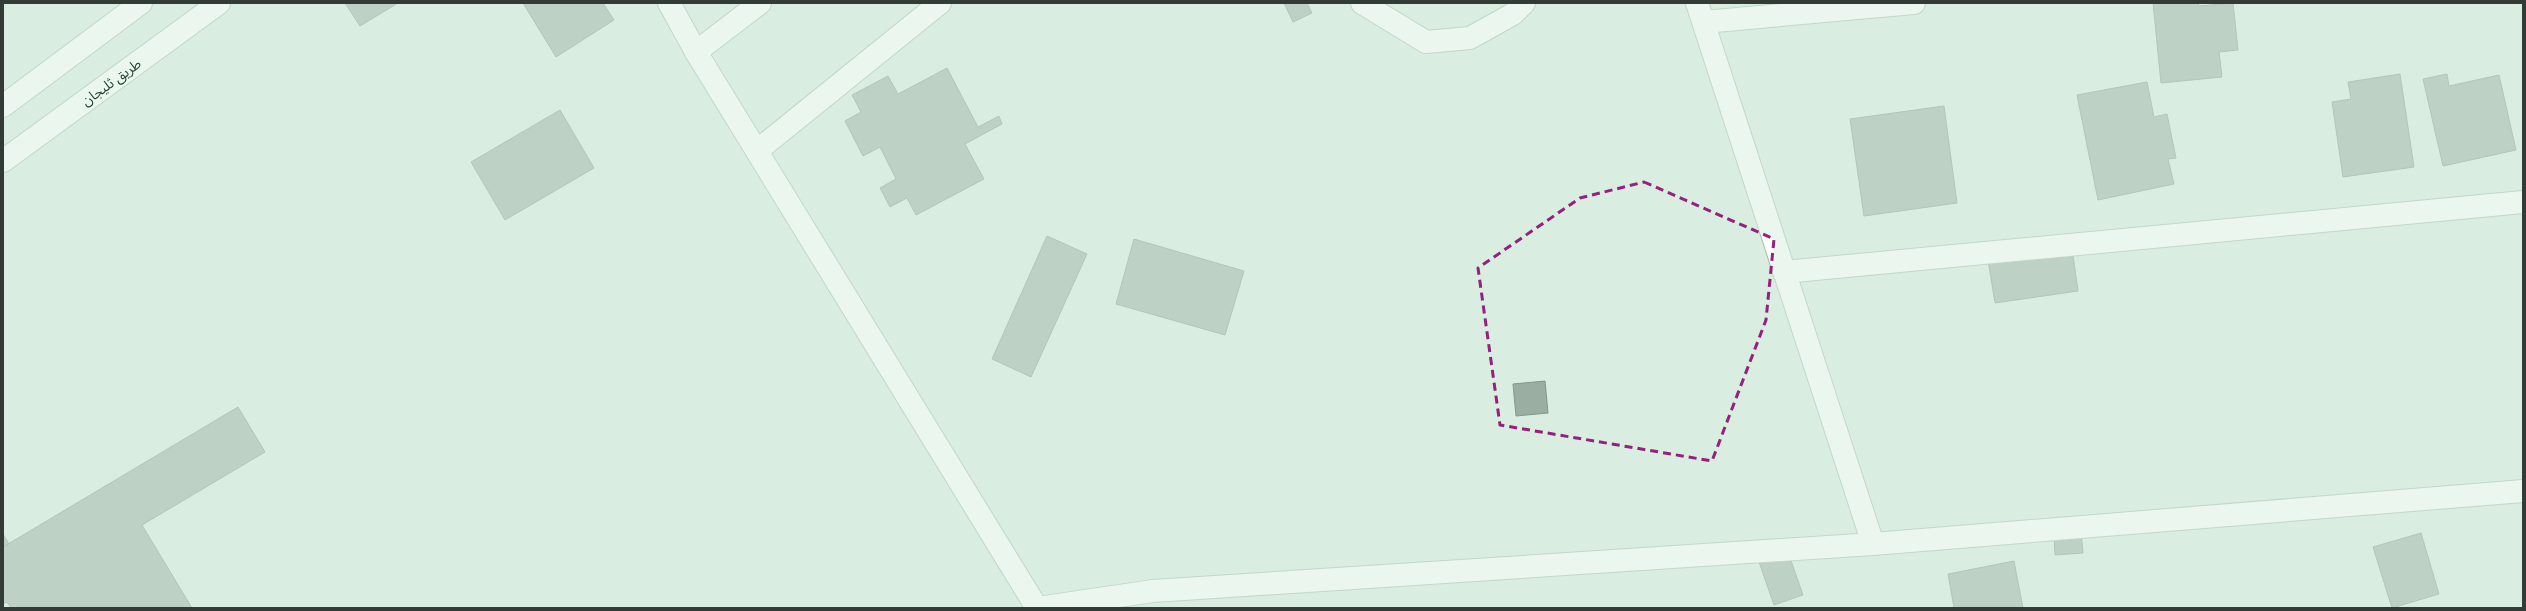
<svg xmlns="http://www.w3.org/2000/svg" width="2526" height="611" viewBox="0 0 2526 611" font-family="Ubuntu,'Noto Sans Arabic',sans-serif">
<rect width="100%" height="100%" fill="#d9eee0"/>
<g fill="#9baea2" stroke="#83968a">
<path d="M345,3H398L360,26Z"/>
<path d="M523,3H603L614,20L556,57Z"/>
<path d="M1284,3H1307L1312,13L1293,22Z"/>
<path d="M2153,3H2198L2199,6L2233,3L2238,50L2219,52L2222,77L2161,83Z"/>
<path d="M947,68L978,127L999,116L1002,124L965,144L984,179L916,215L907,198L890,207L880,188L896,179L880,147L863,156L845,121L861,112L852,95L888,76L898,94Z"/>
<path d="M2400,74L2414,167L2343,177L2332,102L2351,99L2348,82Z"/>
<path d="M2447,74L2449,86L2499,75L2516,150L2443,166L2423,79Z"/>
<path d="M2147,82L2154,117L2167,114L2176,158L2168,159L2174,184L2098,200L2077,95Z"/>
<path d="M1944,106L1957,203L1864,216L1850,119Z"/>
<path d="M560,110L594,168L505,220L471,162Z"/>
<path d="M1047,236L1087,254L1031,377L992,359Z"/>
<path d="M1134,239L1244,271L1225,335L1116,304Z"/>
<path d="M2071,241L2078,291L1995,303L1987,254Z"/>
<path d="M1545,381L1548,413L1516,416L1513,384Z"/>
<path d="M238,407L265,452L142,525L192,608H11L7,602L3,604V547Z"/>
<path d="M2081,532L2083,553L2055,555L2054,534Z"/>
<path d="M2421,533L2439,594L2392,608L2373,547Z"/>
<path d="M3,534L9,544L3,547Z"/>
<path d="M1788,552L1803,595L1774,605L1759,562Z"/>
<path d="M2014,561L2023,608H1954L1948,574Z"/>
</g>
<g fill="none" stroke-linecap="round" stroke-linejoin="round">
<g stroke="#a7baae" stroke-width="24">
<g id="minor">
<path d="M669,3L696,52L1037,608"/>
<path d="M1362,3L1426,42L1470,38L1513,14L1524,3"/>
<path d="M1697,3L1873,544"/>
<path d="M1704,22L1914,3"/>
<path d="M696,52L760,3"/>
<path d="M758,150L940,3"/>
<path d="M1784,272L2523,202"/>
<path d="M1038,608L1153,591L1873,544L2523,491"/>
</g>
</g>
<g stroke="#a7baae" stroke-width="24">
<g id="major">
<path d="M3,106L141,3"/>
<path d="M3,161L219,3"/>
</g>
</g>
<use href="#minor" stroke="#fff" stroke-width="22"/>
<use href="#major" stroke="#fff" stroke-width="22"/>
</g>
<path d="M0 0H2526V611H0ZM1644,182L1774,239L1766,320L1712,461L1500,425L1478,268L1580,198Z" fill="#d9eee0" fill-opacity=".55" fill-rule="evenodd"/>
<path fill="none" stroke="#95207d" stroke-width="3" stroke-dasharray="8 5" stroke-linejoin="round" d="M1644,182L1774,239L1766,320L1712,461L1500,425L1478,268L1580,198Z"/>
<g text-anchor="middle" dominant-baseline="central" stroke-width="3.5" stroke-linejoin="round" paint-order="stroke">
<g font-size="14" fill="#333b36" stroke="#e6fbee">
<text transform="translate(111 82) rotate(-36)">طريق ثليجان</text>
</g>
</g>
<rect width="2526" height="611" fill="none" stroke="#333b36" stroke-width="8"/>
</svg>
